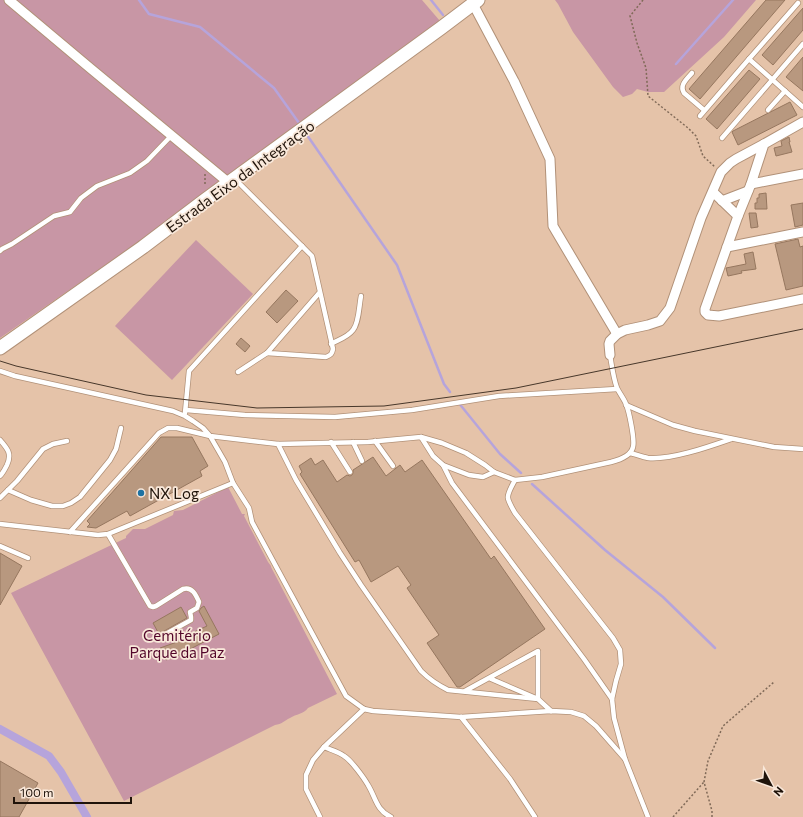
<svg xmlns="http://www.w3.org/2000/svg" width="803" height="817" viewBox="0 0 803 817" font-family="Commissioner,sans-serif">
<rect width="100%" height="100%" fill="#e5c3a9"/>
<g fill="#c896a5">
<path d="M0,0H422L440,21L223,179L133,246L0,338Z"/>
<path d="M555,0H756L724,37L664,92H648L637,89L632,94L623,97L613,87L573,32L558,4Z"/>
<path d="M196,240L253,294L172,380L115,326Z"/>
<path d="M228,487L242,514H245L244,516L268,562L271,566V567L337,694L308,708C304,714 296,714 290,718C284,721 282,724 275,725L124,801L11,593L126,538V536L133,529H145L173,515L174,511L183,510Z"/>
</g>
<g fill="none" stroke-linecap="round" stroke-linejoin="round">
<g stroke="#b6a4db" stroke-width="2.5">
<path d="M139,0L149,14L200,27L274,88L299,123"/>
<path d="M431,0L443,15"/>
<path d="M676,64L733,0"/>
<path d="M307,135L397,265L444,384L450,392"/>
<path d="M458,402L500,454L521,473"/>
<path d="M532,484L605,550L663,597L715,648"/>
</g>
<path stroke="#b6a4db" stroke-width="8" d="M0,729L49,756L61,772L87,817"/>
</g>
<g fill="#b8987f" stroke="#96775f">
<path d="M766,0H785L700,99L689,89Z"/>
<path d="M803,8V30L773,65L762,55Z"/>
<path d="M803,57V91L786,77Z"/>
<path d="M749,70L760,79L717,129L706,119Z"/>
<path d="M790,102L797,115L738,145L732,132L733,131Z"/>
<path d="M789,137L790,142H789L792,152L776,156L774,148L782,146L781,141Z"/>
<path d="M766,193L767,209H755V203H757V198H759V194Z"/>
<path d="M803,203V225L795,227L791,205Z"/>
<path d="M749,213H756L758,227L751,228Z"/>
<path d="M798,239L800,247L803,246V286L786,290L775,244Z"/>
<path d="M753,252L756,269L741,271L742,273L728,276L726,268L746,264L744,254Z"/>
<path d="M286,290L298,301L277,323L266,312Z"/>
<path d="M241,338L250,346L245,352L236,344Z"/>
<path d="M161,437H192L208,466L200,471L202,476L130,516L127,511L96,528L87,527L90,524L87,521Z"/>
<path d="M373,457L386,476L400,465L405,472L422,460L491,559L494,556L545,629L460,687H457L427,643L439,635L407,588L411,585L398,566L371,582L359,560L355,562L300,474L302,472L299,466L311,458L315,465L323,460L337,482L347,475L350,476L352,475L353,473V470Z"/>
<path d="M0,553L22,566L0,605Z"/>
<path d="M204,606L219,634L175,657L174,656L166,660L160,648L177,642V641L192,633L207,626L199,611L201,608Z"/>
<path d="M181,607L187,618L159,634L153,623Z"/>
<path d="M0,761L38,783L19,817H0Z"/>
</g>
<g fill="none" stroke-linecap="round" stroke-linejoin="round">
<g stroke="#b19178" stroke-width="6">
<g id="service">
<path d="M798,3L749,59L803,107"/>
<path d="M692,73C687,79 679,85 684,93L704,110"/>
<path d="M768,110L785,91"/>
<path d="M700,116L749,59"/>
<path d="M722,138L803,44"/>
<path d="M236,180L312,256L333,349C332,354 331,355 326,357L267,353L320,292"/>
<path d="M0,251L2,249L12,244L54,216L70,212L81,198L97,186L130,173L147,161L171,136"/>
<path d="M331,344C338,340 348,337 353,330C359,323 359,306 361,296"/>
<path d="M0,371L15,376L173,411L185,416L193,421L203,428L210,436L225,462L233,483L249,508L252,522L346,696L364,709L373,711L461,717L551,711L571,712L584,716L596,726L625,759"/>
<path d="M238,372L267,353"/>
<path d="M626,405L673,425L695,431L774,447L803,449"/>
<path d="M186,410L245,415L335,417L412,410L499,396L617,389"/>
<path d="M185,413L189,371L302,246"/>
<path d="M421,437L433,456L443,465L469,475L483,477L494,472"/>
<path d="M0,440C8,449 12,454 7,465C5,469 3,473 0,476"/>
<path d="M375,441L393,466"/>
<path d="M331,442L350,472"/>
<path d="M353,442L362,461"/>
<path d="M278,444L296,480L340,553L361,585L421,671C430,680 436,684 448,690L538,699L551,711"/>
<path d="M630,453C635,454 642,457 648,458C671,460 708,447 731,439"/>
<path d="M443,465L452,483L584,659L612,699"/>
<path d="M515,480C506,497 505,496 515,513L613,638L620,650L621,664L616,681L612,699L614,718L625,759L648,817"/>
<path d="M8,490L31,500L52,506H63L71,503L80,497L110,460L116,449L121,428"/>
<path d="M0,498L17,481L43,449L53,444L67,441"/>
<path d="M0,524L98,535L108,534L233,483"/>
<path d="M70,532L159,433L168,428H177L210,436L278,444L368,442L421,437L442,443L466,453L485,465L494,472L515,480L542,477L611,462C619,460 631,456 633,447C635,440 629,411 626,404C624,399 620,394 617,388C613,377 612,366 610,355"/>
<path d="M108,534L150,606L153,607L156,606L183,589C192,586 196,595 199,602L197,608L190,612L191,617V620L162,636"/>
<path d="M0,546L28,558"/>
<path d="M465,691L538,651V699L489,678"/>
<path d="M461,717L510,779L535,817"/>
<path d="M324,747C331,750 339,752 344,756C351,760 364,778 368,785C376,798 376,810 391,817"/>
<path d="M320,817L306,789V775L313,760L324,747L364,709"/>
</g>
</g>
<g stroke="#b19178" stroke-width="11">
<g id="minor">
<path d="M9,0L90,68L229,183"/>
<path d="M473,4L514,81L550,159L553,226L617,334"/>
<path d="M803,122L764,144L751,184L738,216L705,309V312L708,315L719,316L803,299"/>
<path d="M751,184L803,174"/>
<path d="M713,192L738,216"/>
<path d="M722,201L748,191"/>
<path d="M727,247L803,232"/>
<path d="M610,355L609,344L610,341L617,334L625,330L648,325L660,321L670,308L701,218L721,172L730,163L736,159L764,144"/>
</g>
</g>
<g stroke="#b19178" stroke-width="15">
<path id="secondary" d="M0,348L143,247L205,200L441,28L478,0"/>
</g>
<g stroke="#806a58" stroke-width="1.5" stroke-dasharray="2 2" stroke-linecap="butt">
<path d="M643,0L630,16L637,43L646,68L648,96L688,128L696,136L703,156L715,167"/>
<path d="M205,174V186"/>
<path d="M673,817L704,782"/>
<path d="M712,817V811L704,782L708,761L723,726L774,682"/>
</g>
<use href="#service" stroke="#fff" stroke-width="4.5"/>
<use href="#minor" stroke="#fff" stroke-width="9"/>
<use href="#secondary" stroke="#fff" stroke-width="13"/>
<path stroke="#47372a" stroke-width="1" d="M0,361L16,366L146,395L257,408L384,406L516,388L803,329"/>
</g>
<circle fill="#1d72a2" stroke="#f9e8da" stroke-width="1.5" cx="141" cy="493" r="4"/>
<g text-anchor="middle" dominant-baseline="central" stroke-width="3.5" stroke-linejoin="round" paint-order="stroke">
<g font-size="15" fill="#1f130a" stroke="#f9e8da">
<text transform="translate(240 176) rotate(-36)">Estrada Eixo da Integração</text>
</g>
<g font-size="15" fill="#1f130a" stroke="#f9e8da" text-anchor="start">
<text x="149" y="493">NX Log</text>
</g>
<g font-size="15" fill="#52052a" stroke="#f9e8da">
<text x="177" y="635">Cemitério<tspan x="177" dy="17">Parque da Paz</tspan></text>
</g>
</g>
<g transform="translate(771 785) rotate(131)" stroke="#f9e8da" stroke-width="3" paint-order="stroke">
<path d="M0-3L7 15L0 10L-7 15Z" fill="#1f130a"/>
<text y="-6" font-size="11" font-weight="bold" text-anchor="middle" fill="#1f130a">N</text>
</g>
<path d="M14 797v6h117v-6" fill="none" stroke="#1f130a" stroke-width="2"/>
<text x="20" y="797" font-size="12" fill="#1f130a" stroke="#f9e8da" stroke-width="3" paint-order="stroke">100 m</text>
</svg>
